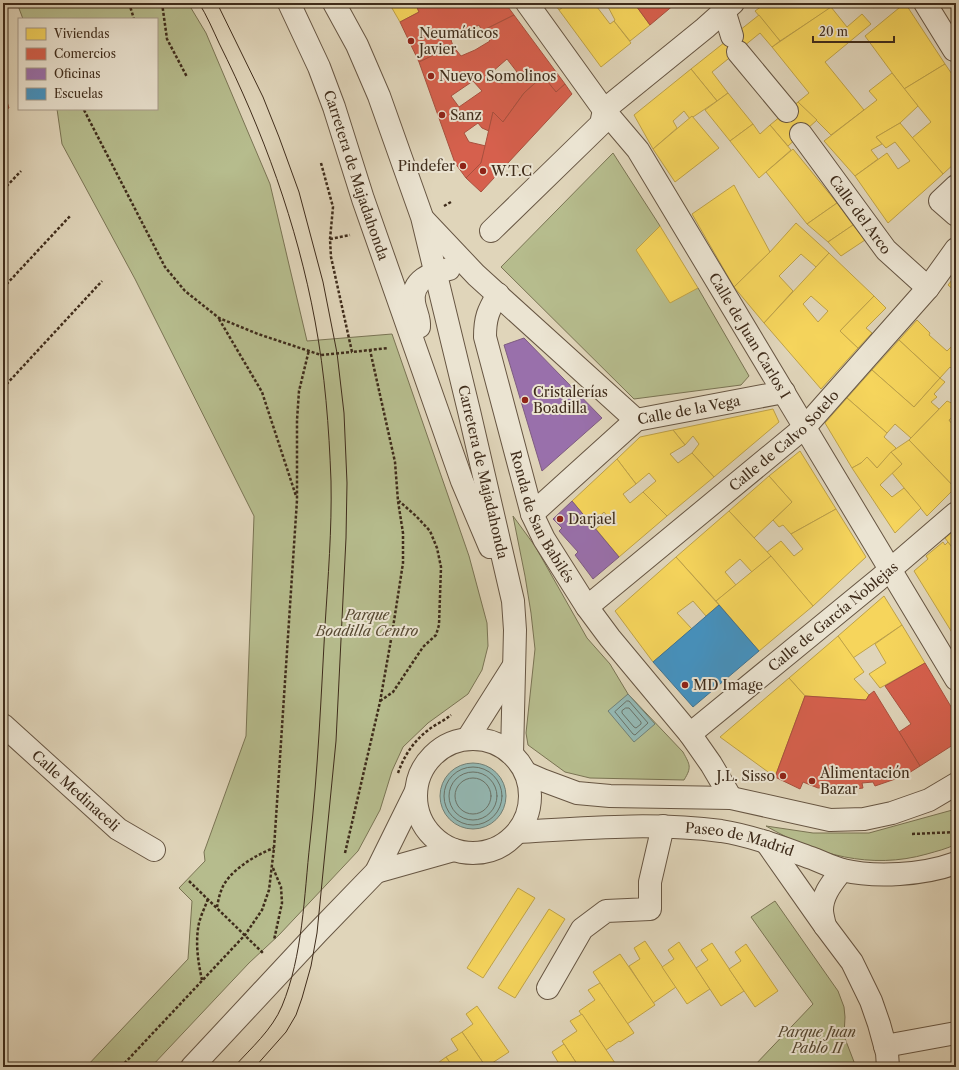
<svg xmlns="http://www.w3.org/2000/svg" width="959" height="1070" viewBox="0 0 959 1070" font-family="'Libre Caslon Text',serif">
<rect width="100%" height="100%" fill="#e0d5ba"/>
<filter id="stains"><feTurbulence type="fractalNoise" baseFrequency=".005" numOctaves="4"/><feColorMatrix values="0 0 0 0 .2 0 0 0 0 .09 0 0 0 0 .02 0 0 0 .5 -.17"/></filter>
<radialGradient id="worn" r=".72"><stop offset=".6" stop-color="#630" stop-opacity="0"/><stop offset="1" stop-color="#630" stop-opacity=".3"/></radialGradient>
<g fill="#b6bc8d" stroke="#7a7454">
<path d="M17,3H188L206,33L270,184L307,341L392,334L469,556L487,623L488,646L482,670L468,694L428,723L403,747L392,771L380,810L358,851L279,935L249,963L151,1067H86L188,959L192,901L179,888L205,861L204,852L246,736L254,516L135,279L62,144L57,109H157V19H23Z"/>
<path d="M613,153L660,226L637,250L698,288L749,376L741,385L634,399L501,267Z"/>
<path d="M513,516L535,546L587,638L610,664L628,694L683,752C690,765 692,767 684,780L590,778L565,772L528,745L526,733L535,649L531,613L525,576Z"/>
<path d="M956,809V844C947,849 937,851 927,854C871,870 816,855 766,826L813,833H869Z"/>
<path d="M775,901L838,991L844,1007L845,1017L844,1036L856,1067H753L813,1004L751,917Z"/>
</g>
<g fill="#94b8b3" stroke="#728076">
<path d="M628,694L655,724L634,742L608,711Z"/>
<circle cx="473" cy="796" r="33"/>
</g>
<g fill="#f6d55c" stroke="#bfa248" fill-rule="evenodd">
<path d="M389,3H415L419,12L400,22Z"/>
<path d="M554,3H569L559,10Z"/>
<path d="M569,3H603L597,7L610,24L614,21L631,43L601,67L559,10Z"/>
<path d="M606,3H634L650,25L630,41L614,21L615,20Z"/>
<path d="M766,3H838L780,41L755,11Z"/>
<path d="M869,3H880L873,8Z"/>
<path d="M905,3L945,64L904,89L865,36Z"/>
<path d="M831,7L847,27L862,14L871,24L825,62L864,110L831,135L798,102L809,93L772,47Z"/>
<path d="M759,15L780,41L772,47L760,33L712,72L728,93L717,101L691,69Z"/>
<path d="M945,64L956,80V162L943,174L912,138L931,122L904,89Z"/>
<path d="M691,69L717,101L690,119L684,111L673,121L677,128L653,149L634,115Z"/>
<path d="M892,73L918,106L900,123L876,137L882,144L871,150L878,159L855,176L824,141L877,100L869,91Z"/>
<path d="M728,93L753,124L730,141L705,110Z"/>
<path d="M798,102L817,120L788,146L770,125Z"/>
<path d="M692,116L719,148L675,182L653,149Z"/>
<path d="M900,123L943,174L888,223L855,176L887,153L898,169L910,161L895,142L886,148L876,137Z"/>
<path d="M753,124L760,134L770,125L791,150L759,178L730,141Z"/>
<path d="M793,149L837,203L807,224L766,172Z"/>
<path d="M734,185L770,252L734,287L692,214Z"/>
<path d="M837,203L853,225L828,242L807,224Z"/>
<path d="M796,223L829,253L816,267L801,254L779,276L793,291L764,323L734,287L770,252Z"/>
<path d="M853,225L865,240L841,256L828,242Z"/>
<path d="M660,226L698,288L670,303L636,250Z"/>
<path d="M829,253L874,296L840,331L858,348L821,389L764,323ZM811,296L828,311L818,322L803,304Z"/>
<path d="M956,275V292L948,285Z"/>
<path d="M874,296L886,308L866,328L872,333L858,348L840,331Z"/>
<path d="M917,320L930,333L929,335L947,351L956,342V373L950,367L940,378L899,340Z"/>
<path d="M899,340L940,378L914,407L872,370Z"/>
<path d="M872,370L914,407L940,378L945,382L934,394L937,397L931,402L939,409L911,438L895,424L887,433L847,398Z"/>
<path d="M847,398L887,433L884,437L896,448L877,468L867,457L861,463L852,468L825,423Z"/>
<path d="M947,401L956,405V414L949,420L956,429V487L955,488L909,440Z"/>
<path d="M773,409L779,422L714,477L692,453L699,444L693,436L685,445L673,430Z"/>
<path d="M956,414V429L949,420Z"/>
<path d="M673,430L685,445L670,454L678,463L692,453L714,477L667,516L643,492L656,481L649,473L636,484L617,459L640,437Z"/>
<path d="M909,440L955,488L927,516L892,473L902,464L891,452Z"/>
<path d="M800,451L836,509L791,534L783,525L779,527L773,520L792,502L769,476Z"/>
<path d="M891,452L902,464L880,485L892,497L904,488L921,508L895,533L852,468L861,463L867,457L877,468Z"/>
<path d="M617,459L636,484L623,494L630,503L643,492L667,516L619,557L596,529L609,518L604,512L591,524L572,501Z"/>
<path d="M769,476L792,502L754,538L729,511Z"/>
<path d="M836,509L866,557L813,606L767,552L781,541L794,556L803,549L791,534Z"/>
<path d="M729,511L771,556L752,572L740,559L725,572L736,585L716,601L676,557Z"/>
<path d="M956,529V553L945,538Z"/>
<path d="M943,542L945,545L948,542L956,553V639L914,571L928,559L926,556Z"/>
<path d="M771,556L813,606L759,651L716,601Z"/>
<path d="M676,557L719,605L706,616L693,601L677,613L692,629L653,662L615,611Z"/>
<path d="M884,596L902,625L853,658L838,636Z"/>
<path d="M902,625L925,663L880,688L869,674L886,663L875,644Z"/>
<path d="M838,636L864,672L854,679L869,695L866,700L805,696L789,678Z"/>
<path d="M789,678L805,696L775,777L720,737Z"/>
<path d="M518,888L535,898L483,978L467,968Z"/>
<path d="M549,909L565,919L515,998L498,988Z"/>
<path d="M645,941L676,987L653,1003L629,966L640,959L634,948Z"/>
<path d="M679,942L710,989L687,1004L662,967L674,959L668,950Z"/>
<path d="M712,943L744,991L721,1006L696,968L708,960L701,950Z"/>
<path d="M746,944L778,991L755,1007L729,969L741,961L735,952Z"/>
<path d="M620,954L655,1005L627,1024L593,972Z"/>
<path d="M600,983L634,1033L620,1042L619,1041L606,1050L579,1011L595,1000L588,990Z"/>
<path d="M477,1006L509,1052L486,1067L462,1032L473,1024L466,1014Z"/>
<path d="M582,1014L615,1063L609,1067H579L562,1041L577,1031L570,1021Z"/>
<path d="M462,1032L486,1067H453L446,1057L458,1050L451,1039Z"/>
<path d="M564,1044L579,1067H550L558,1062L552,1052Z"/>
<path d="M446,1057L453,1067H436L435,1065Z"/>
</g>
<g fill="#d6604d" stroke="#a9503e" fill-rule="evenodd">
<path d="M415,3H429L431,6L438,3H505L514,15L482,31L479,25L451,40L453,46L419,62L400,22L419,12Z"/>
<path d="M634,3H675V4L650,25Z"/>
<path d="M514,15L565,84L556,92L543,76L524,93L503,122L493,112L489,131L482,128L478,123L464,133L469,142L486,146L481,163L466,178L455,163L419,62L453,46L461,56L475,50L490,41L482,31ZM507,59L517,72L502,84L492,72ZM473,81L482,91L459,107L451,96Z"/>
<path d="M543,76L556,92L565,84L572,94L481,192L466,178L481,163L493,112L503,122L524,93Z"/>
<path d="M3,89L9,108L3,110Z"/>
<path d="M925,663L956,715V743L920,766L899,732L911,724L885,686Z"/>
<path d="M874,691L920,766L904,776L875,786L873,782L862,783L863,788L848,790L847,786L818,788L803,782L800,789L775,777L805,696L866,700L869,695Z"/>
</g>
<g fill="#9970ab" stroke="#7e5c80">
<path d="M524,338L602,418L542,471L504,345Z"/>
<path d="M572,501L619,557L593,579L575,555L578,552L559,531L562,528L553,519Z"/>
</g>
<path fill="#4393c3" stroke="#427491" d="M719,605L759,651L693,707L653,662Z"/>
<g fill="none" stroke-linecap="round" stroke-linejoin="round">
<g stroke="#6a7267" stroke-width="1">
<path d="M627,701H629L648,723L635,735L633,734L615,712Z"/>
<path d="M626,708H629L641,722V724L636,728L634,727L622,713V711Z"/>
<circle cx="473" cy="796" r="29"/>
<circle cx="473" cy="796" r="24"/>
<circle cx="473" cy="796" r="18"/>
</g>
<g stroke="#675643" stroke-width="24">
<g id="minor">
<path id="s1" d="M289,3L319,67L334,107L363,199L462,481L490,547"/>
<path id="s2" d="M334,3L357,45L379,96L422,217L469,411L513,601L515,630L512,754"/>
<path id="s3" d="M527,3L604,110L638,150L956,679"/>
<path d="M925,3L954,50"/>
<path d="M724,10L732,36"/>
<path d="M738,52L787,111"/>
<path id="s4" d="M801,134L886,250L928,288"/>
<path d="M956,186L940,201L956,215"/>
<path d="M424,220L476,275L636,420"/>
<path d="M491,231L601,124L604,110L705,28L733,3"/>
<path id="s5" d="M498,294C488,311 485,318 485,337L532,514L544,539L587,607L610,638L690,734L711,764L731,798"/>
<path d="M419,327C420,318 415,311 414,302C411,280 431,273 449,269"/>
<path id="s6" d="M532,514L636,420L784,392"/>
<path id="s7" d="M587,607L805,427L928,288L956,249"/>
<path id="s8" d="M3,725L118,829L154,850"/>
<path id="s9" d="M690,734L878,580L956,513"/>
<path d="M468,738L513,667"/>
<circle cx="473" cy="796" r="57"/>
<path d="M526,773L542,780L577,793L610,796L731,798L830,820L864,819L892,813L929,800L956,784"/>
<path id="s10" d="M518,832C586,828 653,822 721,831C753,836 783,848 814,859C823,863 833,867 842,870C876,878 923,875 956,863"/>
<path d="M766,842L825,926L852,962L871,1001L879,1024L887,1053L888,1067"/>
<path d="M376,872L454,850"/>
<path d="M825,926C824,921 822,915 822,910C822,894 833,882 842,870"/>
<path d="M548,988L582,929L606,911L650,909V882L663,826"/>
<path d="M885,1046L956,1033"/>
<path d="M192,1067L317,933L376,872L416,791"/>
</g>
</g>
<g stroke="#3f2c1b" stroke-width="2.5" stroke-dasharray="3 2" stroke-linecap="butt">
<path d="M129,3L134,19"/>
<path d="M162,3L167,39L187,77"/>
<path d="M84,110L165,267L185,291L219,318L258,334L321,355L352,352"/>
<path d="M321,163L333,207L330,239L331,257L352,352L388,348"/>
<path d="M3,190L21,171"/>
<path d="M444,206L451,202"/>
<path d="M330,239L350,235"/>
<path d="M3,288L71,215"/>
<path d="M219,319L262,392L296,496"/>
<path d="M3,388L102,281"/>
<path d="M380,701L393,692L423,647L436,635L439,625L441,567L437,548L430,531L416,516L399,501"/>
<path d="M398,773C404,756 413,742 427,731C434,725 444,721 451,715"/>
<path d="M912,834L956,832"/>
<path d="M345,853L380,702L392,634L403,563V533L398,501L395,462L370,350"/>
<path d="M273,868L281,887L282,903L274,940"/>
<path d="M189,881L264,954"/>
<path d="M217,907C218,902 219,896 221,891C227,872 255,855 274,848"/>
<path d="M202,980C198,962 195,942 199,923C201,915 205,907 208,899"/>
<path d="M121,1067L245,935L262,910L269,890L274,848L297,500V420L299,391L309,350"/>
</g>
<use href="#minor" stroke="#ebe4d2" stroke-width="22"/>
<g stroke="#3f2c1b" stroke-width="1">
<path d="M199,3C207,16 213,30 219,43C263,131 297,224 315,321C325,374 329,427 331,481C332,529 328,578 325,626C321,698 318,770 310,842C304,896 303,955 282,1006C272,1030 251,1048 234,1067"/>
<path d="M217,3L263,97L279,137L299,192L323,282L337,353L344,413L347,483L346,538L336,741L317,933L311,966L302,998L296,1015L286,1032L255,1067"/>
</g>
</g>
<g fill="#8f2418" stroke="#ebe4d2" stroke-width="1.5">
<circle cx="411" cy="41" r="4"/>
<circle cx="431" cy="76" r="4"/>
<circle cx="442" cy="115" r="4"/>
<circle cx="463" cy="166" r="4"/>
<circle cx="483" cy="171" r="4"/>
<circle cx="525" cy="400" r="4"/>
<circle cx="560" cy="519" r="4"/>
<circle cx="685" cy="685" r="4"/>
<circle cx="783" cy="776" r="4"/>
<circle cx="812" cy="781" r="4"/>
</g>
<g text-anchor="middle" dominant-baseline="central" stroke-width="4" stroke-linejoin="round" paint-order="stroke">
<g font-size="14" fill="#3f2c1b" stroke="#ebe4d2" text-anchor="start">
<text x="419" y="33">Neumáticos<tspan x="419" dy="16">Javier</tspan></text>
<text x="439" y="76">Nuevo Somolinos</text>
<text x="450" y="115">Sanz</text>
<text x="455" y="166" text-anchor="end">Pindefer</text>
<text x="491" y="171">W.T.C</text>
<text x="533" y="392">Cristalerías<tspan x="533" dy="16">Boadilla</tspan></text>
<text x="568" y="519">Darjael</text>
<text x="693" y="685">MD Image</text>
<text x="820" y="773">Alimentación<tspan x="820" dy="16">Bazar</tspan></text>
<text x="775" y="776" text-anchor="end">J.L. Sisso</text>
</g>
<g font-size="14" fill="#3f2c1b" stroke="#ebe4d2">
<text stroke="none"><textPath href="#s1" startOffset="185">Carretera de Majadahonda</textPath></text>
<text stroke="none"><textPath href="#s4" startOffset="100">Calle del Arco</textPath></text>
<text stroke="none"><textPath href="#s3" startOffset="401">Calle de Juan Carlos I</textPath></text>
<text stroke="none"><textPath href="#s6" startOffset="194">Calle de la Vega</textPath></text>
<text stroke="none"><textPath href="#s7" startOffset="258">Calle de Calvo Sotelo</textPath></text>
<text stroke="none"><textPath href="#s2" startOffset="494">Carretera de Majadahonda</textPath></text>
<text stroke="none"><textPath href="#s5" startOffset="235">Ronda de San Babilés</textPath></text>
<text stroke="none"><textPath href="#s9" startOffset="185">Calle de García Noblejas</textPath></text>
<text stroke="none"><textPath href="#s8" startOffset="98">Calle Medinaceli</textPath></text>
<text stroke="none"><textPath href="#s10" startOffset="223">Paseo de Madrid</textPath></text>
</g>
<g font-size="14" font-style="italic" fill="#574932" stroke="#ebe4d2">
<text x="367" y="615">Parque<tspan x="367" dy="16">Boadilla Centro</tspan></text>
<text x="817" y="1032">Parque Juan<tspan x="817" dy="16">Pablo II</tspan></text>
</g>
</g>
<rect width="959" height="1070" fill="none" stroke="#e0d5ba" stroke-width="16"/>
<rect x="4" y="4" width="951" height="1062" fill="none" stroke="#3f2c1b" stroke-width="2"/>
<rect x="8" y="8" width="943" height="1054" fill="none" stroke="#3f2c1b"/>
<rect x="18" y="18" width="140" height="92" fill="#ebe4d2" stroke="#a69a89"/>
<rect x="26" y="28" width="20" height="12" fill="#f6d55c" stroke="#a69a89"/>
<text x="54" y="38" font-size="12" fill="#3f2c1b">Viviendas</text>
<rect x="26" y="48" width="20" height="12" fill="#d6604d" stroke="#a69a89"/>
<text x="54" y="58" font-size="12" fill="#3f2c1b">Comercios</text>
<rect x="26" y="68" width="20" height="12" fill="#9970ab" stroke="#a69a89"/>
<text x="54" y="78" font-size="12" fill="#3f2c1b">Oficinas</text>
<rect x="26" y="88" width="20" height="12" fill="#4393c3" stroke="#a69a89"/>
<text x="54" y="98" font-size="12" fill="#3f2c1b">Escuelas</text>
<path d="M813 36v6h81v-6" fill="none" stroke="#3f2c1b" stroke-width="2"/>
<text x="819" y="36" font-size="12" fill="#3f2c1b" stroke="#ebe4d2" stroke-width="3" paint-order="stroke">20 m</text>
<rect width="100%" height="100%" filter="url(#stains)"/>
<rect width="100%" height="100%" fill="url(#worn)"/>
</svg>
